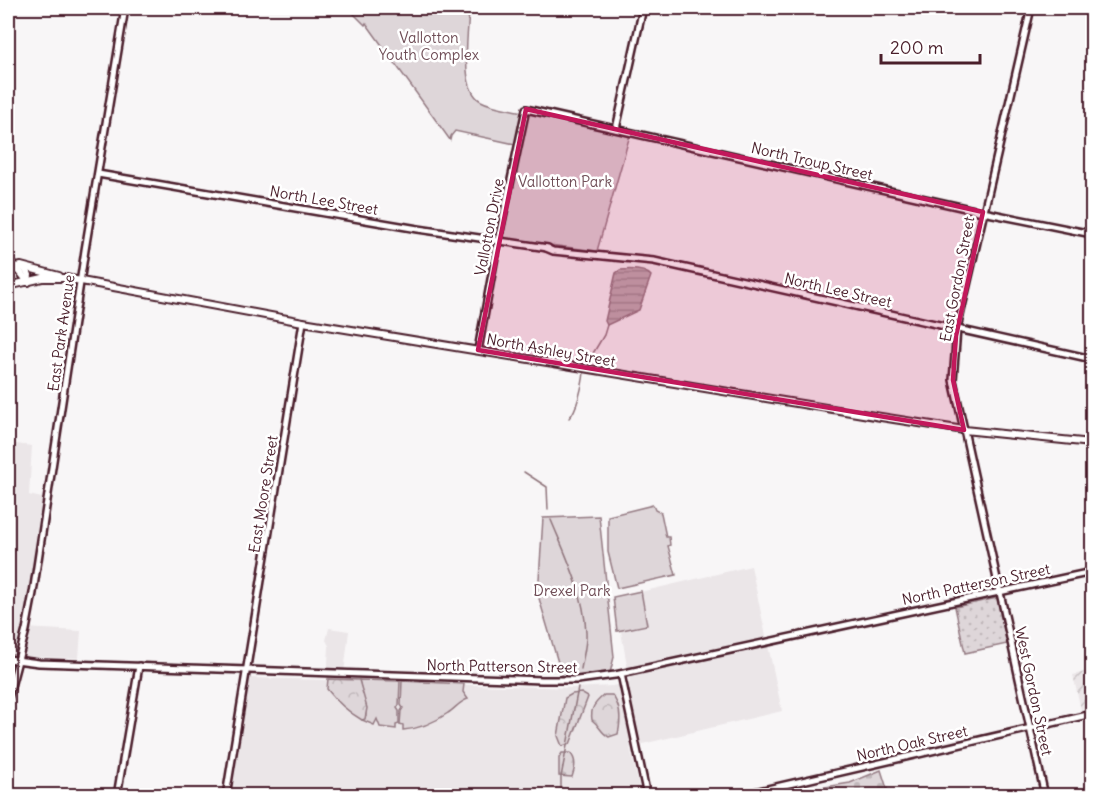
<svg xmlns="http://www.w3.org/2000/svg" width="1100" height="803" viewBox="0 0 1100 803" font-family="Delius,sans-serif">
<defs>
<pattern id="industrial-furrows" width="10" height="10" patternUnits="userSpaceOnUse" patternTransform="scale(1.5)"><rect width="10" height="10" fill="#ebe6e8"/><path d="M-1 1l2-2M0 10L10 0M9 11l2-2" fill="none" stroke="#cbc5c7"/></pattern>
<pattern id="forest-crowns" width="20" height="18" patternUnits="userSpaceOnUse" patternTransform="scale(1.5)"><rect width="20" height="18" fill="#ded6d9"/><path d="M2 6a3 3 0 1 1 6 0M12 15a3 3 0 1 1 6 0" fill="none" stroke="#c0b7ba"/></pattern>
<pattern id="cemetery-stones" width="16" height="16" patternUnits="userSpaceOnUse" patternTransform="scale(1.5)"><rect width="16" height="16" fill="#ded6d9"/><path d="M2 7V4a2 2 0 0 1 4 0v3zM10 15v-3a2 2 0 0 1 4 0v3z" fill="#c0b7ba"/></pattern>
<pattern id="garden-dots" width="8" height="8" patternUnits="userSpaceOnUse" patternTransform="scale(1.5)"><rect width="8" height="8" fill="#ded6d9"/><path d="M2 2h.1M6 6h.1" fill="none" stroke="#c0b7ba" stroke-width="1.8" stroke-linecap="round"/></pattern>
<pattern id="water-rules" width="6" height="5" patternUnits="userSpaceOnUse" patternTransform="scale(1.5)"><rect width="6" height="5" fill="#bdadb0"/><path d="M0 2.5h6" fill="none" stroke="#9c8c8f"/></pattern>
</defs>
<rect width="100%" height="100%" fill="#f8f6f7"/>
<filter id="ink" filterUnits="userSpaceOnUse"><feTurbulence type="fractalNoise" baseFrequency=".0167" numOctaves="2"/><feDisplacementMap in="SourceGraphic" scale="12" xChannelSelector="R" yChannelSelector="G"/><feConvolveMatrix kernelMatrix="1 2 1 2 8 2 1 2 1" color-interpolation-filters="sRGB"/></filter>
<g filter="url(#ink)">
<g fill="#ebe6e8">
<path d="M8,443L32,446L29,495L46,499L24,628L81,631L79,658L23,657L8,654Z"/>
<path d="M751,566L782,711L630,747L641,795L231,796L250,678L327,680L329,646L326,640L329,628L349,631L343,681L573,688L612,686L630,682L615,598Z"/>
</g>
<path fill="url(#industrial-furrows)" d="M1092,670V711L1082,714L1073,675Z"/>
<g fill="#ded6d9" stroke="#947a82" stroke-width="1.5">
<path d="M348,8H469C469,30 458,88 481,101C492,107 509,109 522,112L515,144L455,131L451,136L450,140L366,23L365,25Z"/>
<path d="M531,112L630,135L597,251L502,239L527,116Z"/>
<path d="M653,505L655,510L661,513L666,537H669L670,545L668,546L676,575L617,588L608,552V516Z"/>
<path d="M599,516L614,657L610,673L592,676H562L538,595L543,518Z"/>
<path d="M641,591L647,625L617,631L613,597Z"/>
<path d="M359,680L400,681L399,705L397,708L399,711V724L396,725V729L380,727L377,719L374,725L362,720L366,715Z"/>
<path d="M402,681L464,684L463,692L468,699C460,701 455,709 448,713C435,722 418,729 403,730V725L400,724L401,711L403,708L401,705Z"/>
</g>
<g fill="url(#forest-crowns)" stroke="#947a82" stroke-width="1.5">
<path d="M328,679L359,680L367,708L365,719L362,720C348,712 337,702 327,689Z"/>
<path d="M581,693L588,697L570,744L562,746L558,736L565,698L572,694Z"/>
<path d="M604,695H612C621,706 621,721 618,734L609,737C601,733 600,726 592,720C590,708 595,703 604,695Z"/>
<path d="M562,753H570C577,760 575,768 572,777L559,776V758Z"/>
</g>
<path fill="url(#cemetery-stones)" stroke="#947a82" stroke-width="1.5" d="M881,770L889,795H776L850,783Z"/>
<path fill="url(#garden-dots)" stroke="#947a82" stroke-width="1.5" d="M997,598L1007,644L965,653L955,607Z"/>
<path fill="url(#water-rules)" stroke="#8f747b" stroke-width="1.5" d="M620,270C630,269 645,269 651,276L639,310L607,325L605,321L615,277L616,273Z"/>
<g fill="none" stroke-linecap="round" stroke-linejoin="round">
<g stroke="#8f747b" stroke-width="1.5">
<path d="M586,365L604,335L607,325"/>
<path d="M569,418C577,411 583,383 584,372"/>
<path d="M524,472L547,487L548,510"/>
<path d="M551,520C566,556 584,592 586,632C587,644 583,657 581,669"/>
<path d="M561,796V777L578,688"/>
</g>
<g stroke="#4a1f2b" stroke-width="10">
<g id="secondary">
<path d="M1031,8L957,329L953,380L1045,796"/>
<path d="M616,129L643,8"/>
<path d="M98,174L418,229L548,248"/>
<path d="M546,248L553,251L654,261L1092,359"/>
<path d="M478,350L498,241L526,109L983,212L1092,234"/>
<path d="M8,659L39,663L542,680H577L615,675L1092,572"/>
<path d="M621,674L647,796"/>
<path d="M8,698L26,630L33,593L85,250L125,8"/>
<path d="M117,796L139,666"/>
<path d="M226,796L303,322"/>
<path d="M737,796L1092,714"/>
</g>
</g>
<g stroke="#4a1f2b" stroke-width="10">
<g id="primary">
<path d="M8,266C18,267 24,264 29,275L28,282"/>
<path d="M21,266L59,276"/>
<path d="M10,267L20,272L28,282"/>
<path d="M8,286L43,278H65L303,322L881,417L964,430L1092,443"/>
</g>
</g>
<use href="#secondary" stroke="#fff" stroke-width="5"/>
<use href="#primary" stroke="#fff" stroke-width="6"/>
</g>
</g>
<path fill="#c2185b" fill-opacity="0.2" stroke="#c2185b" stroke-width="4.5" stroke-linejoin="round" d="M526,109L983,212L956,336L953,380L964,430L478,350Z"/>
<g text-anchor="middle" dominant-baseline="central" stroke-width="5" stroke-linejoin="round" paint-order="stroke">
<g font-size="15" fill="#6f4d56" stroke="#fff">
<text x="429" y="37">Vallotton<tspan x="429" dy="17">Youth Complex</tspan></text>
<text x="565" y="181">Vallotton Park</text>
<text x="572" y="590">Drexel Park</text>
</g>
<g font-size="15" fill="#4a1f2b" stroke="#fff">
<text transform="translate(812 161) rotate(13)">North Troup Street</text>
<text transform="translate(324 200) rotate(10)">North Lee Street</text>
<text transform="translate(489 227) rotate(-79)">Vallotton Drive</text>
<text transform="translate(957 279) rotate(-79)">East Gordon Street</text>
<text transform="translate(838 290) rotate(13)">North Lee Street</text>
<text transform="translate(61 333) rotate(-82)">East Park Avenue</text>
<text transform="translate(551 350) rotate(10)">North Ashley Street</text>
<text transform="translate(263 494) rotate(-81)">East Moore Street</text>
<text transform="translate(976 584) rotate(-12)">North Patterson Street</text>
<text transform="translate(502 666) rotate(1)">North Patterson Street</text>
<text transform="translate(1034 691) rotate(78)">West Gordon Street</text>
<text transform="translate(912 743) rotate(-13)">North Oak Street</text>
</g>
</g>
<rect width="1100" height="803" fill="none" stroke="#fff" stroke-width="30"/>
<rect x="15" y="15" width="1070" height="773" fill="none" stroke="#4a1f2b" stroke-width="2" filter="url(#ink)"/>
<path d="M881 54v9h99v-9" fill="none" stroke="#4a1f2b" stroke-width="3"/>
<text x="890" y="54" font-size="18" fill="#4a1f2b" stroke="#ffffff" stroke-width="4.5" paint-order="stroke">200 m</text>
</svg>
